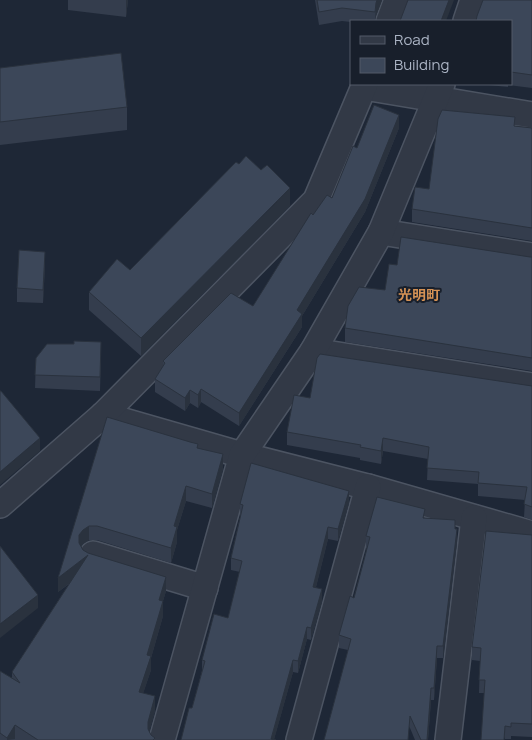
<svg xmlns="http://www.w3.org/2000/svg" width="532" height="740" viewBox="0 0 532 740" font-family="Manrope,'Noto Sans JP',sans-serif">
<rect width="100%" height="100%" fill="#1e2736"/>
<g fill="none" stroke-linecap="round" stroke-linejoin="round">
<g stroke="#4c5462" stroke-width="28">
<g id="street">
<path d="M389,21L397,0"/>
<path d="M466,21L473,0"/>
<path d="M364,87L532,115"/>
<path d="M381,232L532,256"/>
<path d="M313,351L532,386"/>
<path d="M103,415L242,455L368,487L532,534"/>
<path d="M0,505L103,415L316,200L365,84"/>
<path d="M93,554L205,588"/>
<path d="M162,740L242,455L313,351L381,232L442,84"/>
<path d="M299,740L368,487"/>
<path d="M448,740L474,518"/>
</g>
</g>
<use href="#street" stroke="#323946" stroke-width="25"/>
</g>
<g fill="#343d4d">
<path d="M68,0H128L126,17L68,10Z"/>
<path d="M315,0H382L376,16L375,21H351V22L342,21L319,25Z"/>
<path d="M532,0V88L508,85V87L479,84H511V21Z"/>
<path d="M0,68L127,107V130L0,145Z"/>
<path d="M515,126L532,128V241L412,222V209L429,189Z"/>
<path d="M399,128L365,212L302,316V327L239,426L201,402L198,408L190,403L185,411L155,392V379L163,366V361L253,306L313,215L332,198L357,148Z"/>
<path d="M290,206L141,356L89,310V292L130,270Z"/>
<path d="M532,257V371L345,342V328L385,290L397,265Z"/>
<path d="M45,265L43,303L17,302V288Z"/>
<path d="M101,355L100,391L35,388L36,358Z"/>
<path d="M532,386V520L524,517L525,500L478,496V484L427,480L428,459L383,451L381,464L360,460V458L287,445V432L310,398Z"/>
<path d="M107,417L198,448L223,469L212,508L186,501L177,530V542L171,563L97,540H89L83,544L81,547L83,550L88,553L166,591L163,601V616L151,658V670L143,693L155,711L149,732L155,740H0V671L12,678V672L69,584L58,592Z"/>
<path d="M349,503L338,541L328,539L316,587L322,601L311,640L307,639L298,673L293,672L274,739L192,708L202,671V660L228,618L240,572L231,570V558L240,517V504Z"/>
<path d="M425,518L455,529L457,541L443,658H437L434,700H431L428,740H415L410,728L348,650L339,648V635L354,598L367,549L366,548V536Z"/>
<path d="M532,535V737L511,736V739H505L484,693H479L480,661L472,660V647Z"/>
</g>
<g fill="#2a323e">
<path d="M126,0H128L126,17Z"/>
<path d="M377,0H382L376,16L375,21L376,3Z"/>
<path d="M449,0H454L446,21H441Z"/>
<path d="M399,115V128L365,212L302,316V327L239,426V413L297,310Z"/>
<path d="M290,188V206L141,356V338Z"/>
<path d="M45,252V265L43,303V290Z"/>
<path d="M201,389V402L198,408V395Z"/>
<path d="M190,390V403L185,411V398Z"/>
<path d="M40,438V451L0,485V472Z"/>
<path d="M383,438V451L381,464V451Z"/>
<path d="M223,454V469L212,508V494Z"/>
<path d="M186,486V501L177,530V542L171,563V548L174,526Z"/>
<path d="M349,491V503L338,541V529Z"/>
<path d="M89,526V540L83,544L79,549V535L83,530Z"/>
<path d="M328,527V539L313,599V587Z"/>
<path d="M457,529V541L443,658V646Z"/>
<path d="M88,555V569L58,592V578Z"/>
<path d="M166,577V591L159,614V600Z"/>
<path d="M322,589V601L311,640V628Z"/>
<path d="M38,595V608L0,638V624Z"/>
<path d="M163,601V616L151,658V670L139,706V692L147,655Z"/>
<path d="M307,627V639L298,673V661Z"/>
<path d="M437,646V658L434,700V688Z"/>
<path d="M293,660V672L274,740H271Z"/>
<path d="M431,688V700L428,740H427Z"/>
<path d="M155,696V711L148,736V722Z"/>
<path d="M15,725V739L7,740V738Z"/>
</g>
<g fill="#3c4759" stroke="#2a323e">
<path d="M317,0H377L376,3L375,12L342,8L319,12Z"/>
<path d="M408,0H449L441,21H400Z"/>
<path d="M483,0H532V75L511,72V21H476L477,16Z"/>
<path d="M121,53L127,107L0,122V68Z"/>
<path d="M374,105L399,115L365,199L297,310L302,314L239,413L201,389L198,395L190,390L185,398L155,379L165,363L163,361L231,293L253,306L311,213L313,215L327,195L332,198L353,146L357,148Z"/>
<path d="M442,110L515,117L514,126L532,128V228L412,209L415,187L429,189L438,119Z"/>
<path d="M246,156L261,170L267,165L290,188L141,338L89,292L117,259L130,270L236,162L239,164Z"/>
<path d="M401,237L530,257H532V358L345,328L348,306L359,287L385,290L389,264L397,265Z"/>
<path d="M19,250L45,252L43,290L17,288Z"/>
<path d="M74,341L101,342L100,377L35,375L36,358L47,344H74Z"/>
<path d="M320,354L532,386V507L524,504L527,487L478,483L479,472L427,468L429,447L383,438L381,451L360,447L361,445L287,432L294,395L310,398L317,358Z"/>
<path d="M0,391H1L40,438L0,472Z"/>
<path d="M107,417L190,442L198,444L197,448L223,454L212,494L186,486L174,526L177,527L171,548L97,526H89L83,530L79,535V543L83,550L88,553L166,577L159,600L163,601L147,655L151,656L139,692L155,696L148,722V729L151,735L155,738L153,740H38L15,725L7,738L0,733V671L20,683L12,672L88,555L58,578Z"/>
<path d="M251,463L349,491L338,529L328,527L313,587L322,589L311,628L307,627L298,661L293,660L271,739L276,740H181L189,708H192L205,661L202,660L214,614L228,618L242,561L231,558L243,505L240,504Z"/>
<path d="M377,497L425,509L423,518L455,520V529H457L443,646H437L434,688H431L427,740H421L410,716L408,740H324L351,639L339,635L350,596L354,598L370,537L366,536Z"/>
<path d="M486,531L532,535V724L511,723V727L505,726L504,740H481L485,680H479L481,648L472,647Z"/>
<path d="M0,546L38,595L0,624Z"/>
</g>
<g text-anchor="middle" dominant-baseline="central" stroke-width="4" stroke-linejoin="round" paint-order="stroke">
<g font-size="14" font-weight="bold" fill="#d59255" stroke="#181f2b">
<text x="419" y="294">光明町</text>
</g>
</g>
<rect x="350" y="20" width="162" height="65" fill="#181f2b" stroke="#535b68"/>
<rect x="360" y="36" width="25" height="8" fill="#323946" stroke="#535b68"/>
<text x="394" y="45" font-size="15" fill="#abb4c4">Road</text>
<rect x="360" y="58" width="25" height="15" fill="#3c4759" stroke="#535b68"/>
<text x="394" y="70" font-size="15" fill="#abb4c4">Building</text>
</svg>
